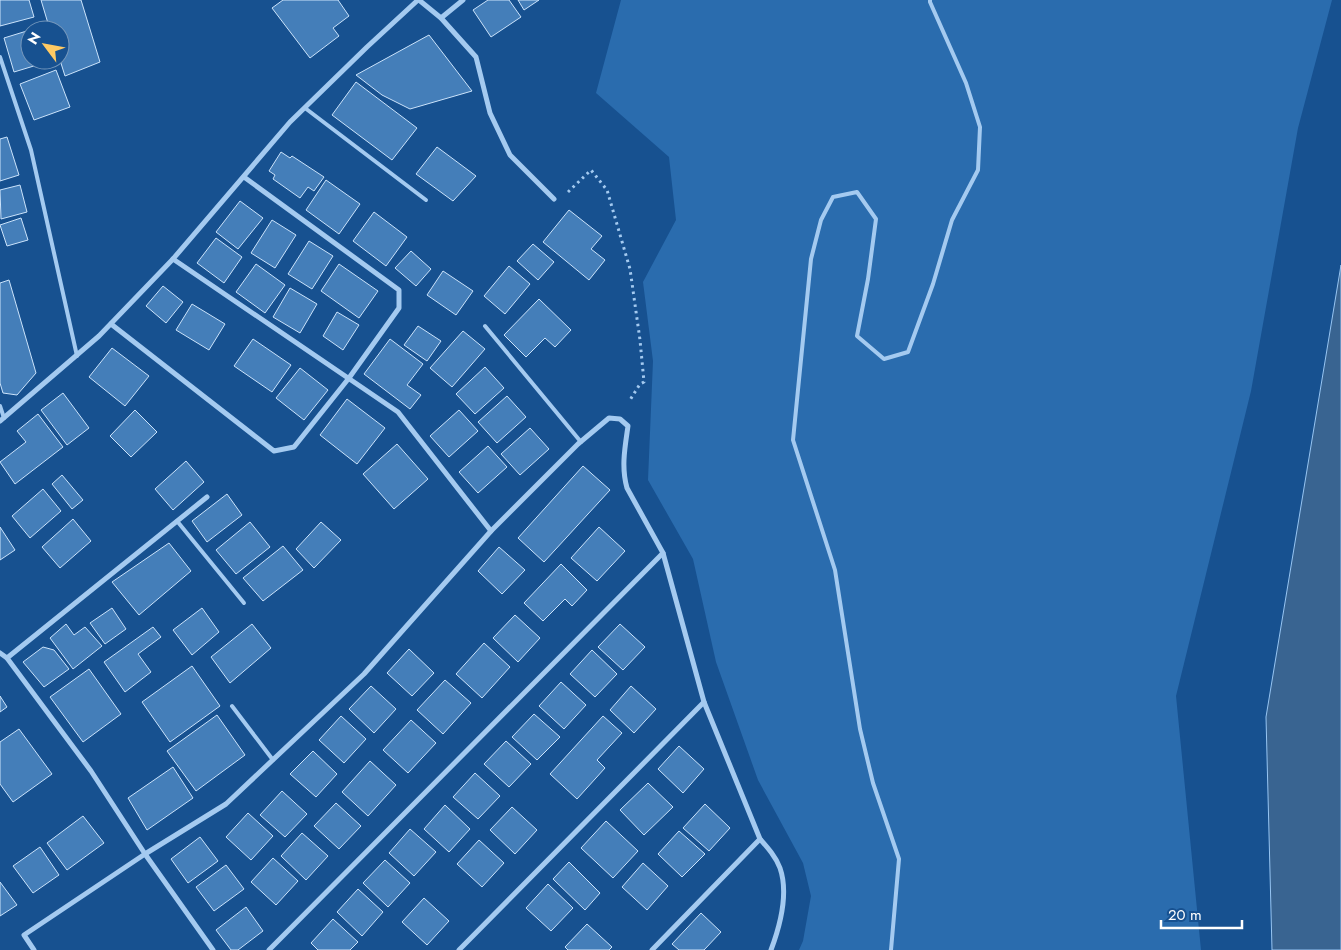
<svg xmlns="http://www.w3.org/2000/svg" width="1341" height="950" viewBox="0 0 1341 950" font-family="Jost,sans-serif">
<rect width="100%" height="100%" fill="#175190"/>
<path fill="#2a6cae" d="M621,0H1332L1298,128L1251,391L1176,696L1201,950H799L803,941L811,896L803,863L758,780L716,662L693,559L648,480L653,361L643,282L676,220L669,157L596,93Z"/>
<path fill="#396491" stroke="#97c5f2" d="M1341,265V950H1272L1266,717Z"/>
<g fill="#447eb9" stroke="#cbe3fb">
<path d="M0,0H29L34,17L0,26Z"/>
<path d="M41,0H81L100,62L65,76L60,60V30H50Z"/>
<path d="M283,0H338L349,16L333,28L339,36L310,58L272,8Z"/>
<path d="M488,0H509L521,17L491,37L473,10Z"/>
<path d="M518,0H539L524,10Z"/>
<path d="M30,30V60H47V62L14,72L4,38Z"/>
<path d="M429,35L472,91L410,109L382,95L356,75Z"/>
<path d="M56,70L70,107L34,120L20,84Z"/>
<path d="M356,82L417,128L392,160L332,115Z"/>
<path d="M7,137L19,175L0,181V139Z"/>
<path d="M437,147L476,176L453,201L416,174Z"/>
<path d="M281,152L290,158L292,156L324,177L314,191L308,187L300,198L273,179L275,175L269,171Z"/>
<path d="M326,180L360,204L339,234L306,210Z"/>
<path d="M20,185L27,212L1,219L0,190Z"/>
<path d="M240,201L263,218L238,249L216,232Z"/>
<path d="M569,210L602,236L591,249L605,260L589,280L543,242Z"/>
<path d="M374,212L407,237L386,266L353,241Z"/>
<path d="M21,218L28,240L7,246L0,225Z"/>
<path d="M272,220L296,235L275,268L251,253Z"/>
<path d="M216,238L242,257L224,283L197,263Z"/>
<path d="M309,241L333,256L312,289L288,274Z"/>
<path d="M533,244L554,262L538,280L517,261Z"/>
<path d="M411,251L431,269L416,286L395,268Z"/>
<path d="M256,264L285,285L265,313L236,292Z"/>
<path d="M339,264L378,291L359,318L321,291Z"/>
<path d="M509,266L530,284L505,314L484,296Z"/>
<path d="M443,271L473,291L456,315L427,295Z"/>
<path d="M9,280L36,373L17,395L3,393L0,383V283Z"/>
<path d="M163,286L183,302L166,323L146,306Z"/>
<path d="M290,288L317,304L300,333L273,317Z"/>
<path d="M539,299L571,330L555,347L545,338L526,357L504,335Z"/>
<path d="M192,304L225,324L209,350L176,330Z"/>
<path d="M337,312L359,325L343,350L323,336Z"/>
<path d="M418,326L441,341L427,361L404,345Z"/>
<path d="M463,331L485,349L452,387L430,368Z"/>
<path d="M253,339L291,365L272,392L234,366Z"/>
<path d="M390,339L423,364L407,385L421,395L410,409L364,374Z"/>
<path d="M112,348L149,376L125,406L89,377Z"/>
<path d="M485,367L504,388L475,414L456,394Z"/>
<path d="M300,368L328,390L304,420L276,398Z"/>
<path d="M63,393L89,428L67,445L41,410Z"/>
<path d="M507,396L526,417L497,443L478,422Z"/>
<path d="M347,399L385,428L357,464L320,435Z"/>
<path d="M135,410L157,432L131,457L110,436Z"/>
<path d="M459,410L478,431L449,457L430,436Z"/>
<path d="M38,414L63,447L15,484L0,462L26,442L17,431Z"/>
<path d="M530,428L549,449L520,475L501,454Z"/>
<path d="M397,444L428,479L394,509L363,474Z"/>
<path d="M488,446L507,467L478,493L459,472Z"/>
<path d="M186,461L204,482L173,510L155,489Z"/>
<path d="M583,466L610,490L544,562L518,538Z"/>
<path d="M62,475L83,500L72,509L52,484Z"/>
<path d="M43,489L61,511L30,538L12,516Z"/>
<path d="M227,494L242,515L207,542L192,521Z"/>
<path d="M73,519L91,541L60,568L42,547Z"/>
<path d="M250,522L270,547L236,574L216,550Z"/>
<path d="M321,522L341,540L314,568L296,549Z"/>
<path d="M0,527L15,550L0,560Z"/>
<path d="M599,527L625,551L597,581L571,558Z"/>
<path d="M169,543L191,571L139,615L112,582Z"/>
<path d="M283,546L303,570L263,601L243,578Z"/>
<path d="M499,547L525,570L502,594L478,571Z"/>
<path d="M561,564L587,590L572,606L565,599L543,621L524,603Z"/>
<path d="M112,608L126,629L105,644L90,623Z"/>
<path d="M202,608L219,632L192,655L173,630Z"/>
<path d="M515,615L540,638L518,662L493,638Z"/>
<path d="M66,624L74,635L85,627L102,646L73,669L50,638Z"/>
<path d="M252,624L271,648L230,683L211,657Z"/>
<path d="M620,624L645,647L623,670L598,647Z"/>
<path d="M153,627L161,637L138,654L151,672L125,692L104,662Z"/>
<path d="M484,643L510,667L482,698L456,674Z"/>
<path d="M43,647L54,650L69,669L44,687L23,662Z"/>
<path d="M409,649L434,673L412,696L387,673Z"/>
<path d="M592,650L617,674L595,697L570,674Z"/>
<path d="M192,666L220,706L170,742L142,702Z"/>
<path d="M89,669L121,714L83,742L50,697Z"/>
<path d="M445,680L471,703L443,734L417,710Z"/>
<path d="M561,682L586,705L564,729L539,706Z"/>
<path d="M371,686L396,709L374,733L349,709Z"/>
<path d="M631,686L656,709L634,733L610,710Z"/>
<path d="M0,696L7,707L0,712Z"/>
<path d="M534,714L560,737L537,760L512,737Z"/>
<path d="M217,715L245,755L196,791L167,751Z"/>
<path d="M341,716L366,739L344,763L319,740Z"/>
<path d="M603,716L622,733L597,760L605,768L577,799L550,774Z"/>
<path d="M411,720L436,743L408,773L383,750Z"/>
<path d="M19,729L52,774L13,802L0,784V742Z"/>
<path d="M506,741L531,764L509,787L484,764Z"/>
<path d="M679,746L704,769L683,793L658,769Z"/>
<path d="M313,751L337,774L316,797L290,774Z"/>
<path d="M370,761L396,785L368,816L342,792Z"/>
<path d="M173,767L193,798L147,830L128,798Z"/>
<path d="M475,773L500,796L478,819L453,797Z"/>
<path d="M648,783L673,807L644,835L620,810Z"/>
<path d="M282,791L307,814L285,837L260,815Z"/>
<path d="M336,803L361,826L339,849L314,826Z"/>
<path d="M705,804L730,828L709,851L683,828Z"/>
<path d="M445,805L470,829L449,852L424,829Z"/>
<path d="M512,807L537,830L515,854L490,830Z"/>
<path d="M248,813L273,836L251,860L226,837Z"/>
<path d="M83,816L104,843L67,870L47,843Z"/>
<path d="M606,821L638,851L613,878L581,848Z"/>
<path d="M410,829L436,852L414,876L389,853Z"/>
<path d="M679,831L705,854L682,877L658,854Z"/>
<path d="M302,833L328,856L306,880L281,856Z"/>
<path d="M200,837L218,861L188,883L171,859Z"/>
<path d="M479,840L504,863L482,887L457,864Z"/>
<path d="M40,847L59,875L33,893L13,866Z"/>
<path d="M273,858L298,881L276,905L251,882Z"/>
<path d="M385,860L410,883L388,907L363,883Z"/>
<path d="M569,862L600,893L585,910L553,879Z"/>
<path d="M643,863L668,886L647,910L622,887Z"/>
<path d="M226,865L244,889L214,911L196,887Z"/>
<path d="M0,882L17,905L0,916Z"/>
<path d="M548,884L573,908L551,931L526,908Z"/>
<path d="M358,889L383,912L362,936L337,912Z"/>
<path d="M424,898L449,921L427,945L402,922Z"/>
<path d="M246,907L263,931L238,950H231L216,930Z"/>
<path d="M701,913L721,932L704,950H679L672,944Z"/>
<path d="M333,919L358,942L350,950H318L311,943Z"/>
<path d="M587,924L612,947L609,950H568L565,947Z"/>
</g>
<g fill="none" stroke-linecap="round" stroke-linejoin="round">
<path stroke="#a4caf0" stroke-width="3" stroke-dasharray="2.5 4" stroke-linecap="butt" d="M568,192L591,170L607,190L630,269L640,340L644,382L640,384L630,400"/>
<g stroke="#a4caf0" stroke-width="4">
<path d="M0,57L31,150L77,356"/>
<path d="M305,108L426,200"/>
<path d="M485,326L581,442"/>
<path d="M0,406L4,418"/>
<path d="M177,521L244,603"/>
<path d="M232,706L273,760"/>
<path d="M891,950L899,859L873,783L860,729L835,570L793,440L811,259L821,220L833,197L857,192L876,219L868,279L857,336L884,359L908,352L933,284L952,220L978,170L980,127L966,83L930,2V0"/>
</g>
<g stroke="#a4caf0" stroke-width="5">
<path d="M419,0L441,18L476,57L490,113L510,155L554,199"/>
<path d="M441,18L463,0"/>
<path d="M173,259L398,412L491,531"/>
<path d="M111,324L274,451L294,447L349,378L399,308V290L244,177"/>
<path d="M0,421L99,336L173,259L290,122L367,47L418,0"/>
<path d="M0,653L7,658L91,771L145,854L213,950"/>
<path d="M7,658L207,497"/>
<path d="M34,950L24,935L145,854L226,804L364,674L491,531L578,444L609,418L620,419L628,426C625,447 621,467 627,488L663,553L704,702L760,839C768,848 776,857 780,868C789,894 780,926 771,950"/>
<path d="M269,950L663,553"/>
<path d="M459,950L704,702"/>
<path d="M652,950L760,839"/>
</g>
</g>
<g transform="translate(45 45) rotate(302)"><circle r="24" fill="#175190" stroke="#7497bc"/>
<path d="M0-4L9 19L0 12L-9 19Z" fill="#ffca63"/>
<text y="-8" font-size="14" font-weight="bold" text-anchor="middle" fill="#ffffff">N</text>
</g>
<path d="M1161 920v8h81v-8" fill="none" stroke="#ffffff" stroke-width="2.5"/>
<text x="1168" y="920" font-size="15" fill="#ffffff" stroke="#175190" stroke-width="4" paint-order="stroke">20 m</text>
</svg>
